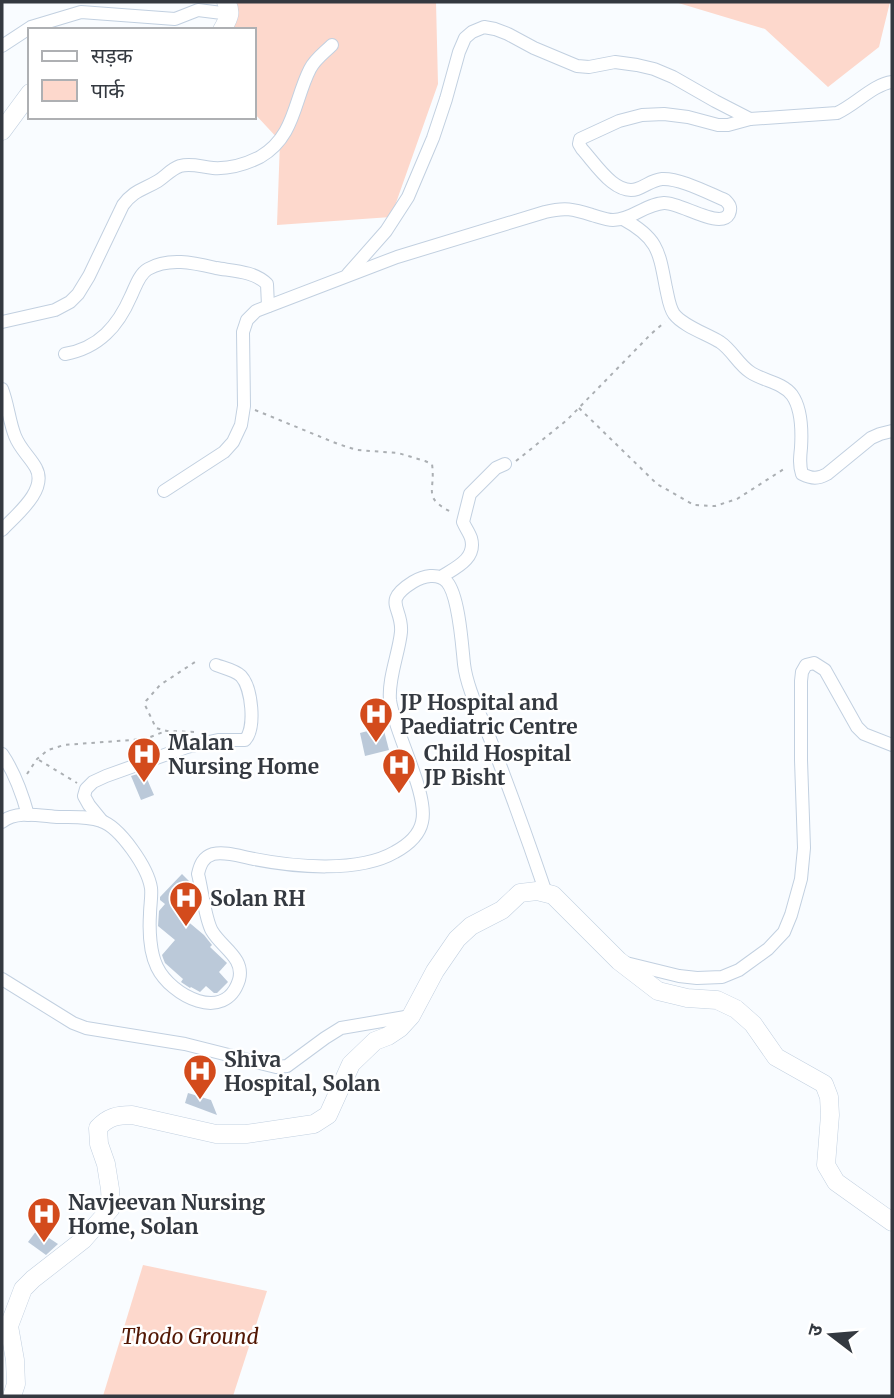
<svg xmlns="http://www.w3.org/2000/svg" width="894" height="1398" viewBox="0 0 894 1398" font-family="Merriweather,'Noto Sans Devanagari',serif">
<rect width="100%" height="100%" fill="#f9fcff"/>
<g fill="#fdd8cc">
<path d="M221,2H436L438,84L391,217L277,225L280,141L254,113V30H218Z"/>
<path d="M675,2H890L879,47L828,87L765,29Z"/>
<path d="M143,1265L267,1291L233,1396H103Z"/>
</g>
<g fill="#bbc9d9">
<path d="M383,727L389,750L365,756L360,733Z"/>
<path d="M144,772L154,795L141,800L131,776Z"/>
<path d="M182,874L191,883L194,898L179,914L204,935L212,945L210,947L227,963L219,972L228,982L217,993H214L206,986L200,992L191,987L190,988L181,982L183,979L165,963L163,958L162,955L175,940L158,926L159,911L165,904L160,900V897Z"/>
<path d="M188,1093L211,1100L217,1115L185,1103Z"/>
<path d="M37,1230L58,1244L46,1255L28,1242Z"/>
</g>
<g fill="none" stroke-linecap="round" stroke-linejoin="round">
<g stroke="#c2d0e0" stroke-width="14">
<g id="minor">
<path d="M2,46L31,27L81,12L175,19L198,10L230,14"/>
<path d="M623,219C658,238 659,251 666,288C668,296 669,307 674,314C683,326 707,334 720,342C732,350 738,364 750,372C763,381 782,382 792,395C802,409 802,432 801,448C800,457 799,465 802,474C812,479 818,479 827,474L871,438L880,434L892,431"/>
<path d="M348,274L386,231L408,197L433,138L446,99L459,52L465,38L472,32L484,27L495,29L508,34L534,48L577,66L589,67L615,62L637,65L654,69L673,77L715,101L750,119"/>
<path d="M2,322L55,310L70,302L78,294L89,276L123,205C134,190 143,190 158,181C166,176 171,169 180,166C192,163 201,167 213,168C228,169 246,164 260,157C295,137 294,100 310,69C315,59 324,53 332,45"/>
<path d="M65,354C99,348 118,326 131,296C135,288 139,274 148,269C169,257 194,263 216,268C233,271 254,271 267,284L268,306"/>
<path d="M2,389C8,404 9,421 15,436C20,449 30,457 36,468C48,490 16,515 2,530"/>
<path d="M164,491L224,452L233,442L241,425L244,406L243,332L247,320L256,311L397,257L545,212C565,207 573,209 592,215C599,217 606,220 613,220C632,220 645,204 664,203C680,202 720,230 729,214C732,207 729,204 725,200C708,193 680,178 662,179C652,180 646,186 637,189C615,196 595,163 582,149L579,144L580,139L619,121L642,115L664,114L688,117L718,125H728L750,119L837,113C855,105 874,84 892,82"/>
<path d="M441,577C455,568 477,559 471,538C469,532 465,527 463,522L470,494L496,468L505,464"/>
<path d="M2,754C15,773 22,793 28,815"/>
<path d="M102,821L89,805L84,796L86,789L93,782L106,776L187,747L218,740H245C256,728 252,688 241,676C235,670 224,668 216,665"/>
<path d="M2,822C16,810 41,816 59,817C72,817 88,816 101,821C120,827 148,868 151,888C152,896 150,906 150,914C149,930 150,953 157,967C171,996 225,1024 239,980C245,958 222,948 212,931C205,919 202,889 198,874C200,865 203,857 213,854C226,851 242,857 254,859C294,867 359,873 395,852C406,846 419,836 422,822C429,794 394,732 390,700C388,678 399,653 401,632C403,607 381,602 413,582C423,576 438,572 447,582C459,596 462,645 464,664C467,690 483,719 492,744C511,793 529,843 546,893"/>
<path d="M626,963L679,976L697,978L722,977L739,970L768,949L784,932L791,915L801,879L804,848L801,760V681L802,672L806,665L814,663L825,670L857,727L864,734L892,745"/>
<path d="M2,979L73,1023L86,1028L185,1044L276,1067L287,1066L325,1038L341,1028L411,1016"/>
</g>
</g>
<g stroke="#c2d0e0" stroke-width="19">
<g id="secondary">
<path d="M222,30C228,19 233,13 226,2"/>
<path d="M2,131L30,93"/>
<path d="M12,1396L16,1384L15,1360L9,1326L23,1289L33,1279L83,1240L111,1208L110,1189L106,1164L99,1144L98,1128C108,1117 117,1115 132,1115L216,1134H246L314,1124L328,1115L351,1064L375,1041L388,1036L400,1028L411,1016L435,971L457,939L471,926L502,910L520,893L537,891L553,895L619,961L658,991L687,998L717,1000L736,1009L753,1024L776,1057L824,1084L829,1097L830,1115L826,1165L836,1182L892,1222"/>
</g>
</g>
<g stroke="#abafb3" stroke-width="2" stroke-dasharray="3.5 5" stroke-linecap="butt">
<path d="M579,408L657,484L694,505L715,506L737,499L787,467"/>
<path d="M255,410L338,444L357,450L398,453L425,461L432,464C436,492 421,497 453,513"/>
<path d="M516,461L567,420L651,334L665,322"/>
<path d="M194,732L167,731L156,728L145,705L146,701L160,685L198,660"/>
<path d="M39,760L77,783"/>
<path d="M27,774L37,759L48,750L64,745L145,739L166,731"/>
</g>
<use href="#minor" stroke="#fff" stroke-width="12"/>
<use href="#secondary" stroke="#fff" stroke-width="18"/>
</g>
<defs>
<g id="hospital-pin" transform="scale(1.75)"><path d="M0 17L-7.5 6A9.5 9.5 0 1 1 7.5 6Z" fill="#d34b1c" stroke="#fff"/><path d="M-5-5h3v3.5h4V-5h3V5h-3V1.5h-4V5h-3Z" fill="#fff"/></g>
</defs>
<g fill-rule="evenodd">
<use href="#hospital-pin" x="376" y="714"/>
<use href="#hospital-pin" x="144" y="754"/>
<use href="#hospital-pin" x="399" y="765"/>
<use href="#hospital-pin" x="186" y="898"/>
<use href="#hospital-pin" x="200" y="1071"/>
<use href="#hospital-pin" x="44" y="1214"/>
</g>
<g text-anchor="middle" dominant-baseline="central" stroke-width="5" stroke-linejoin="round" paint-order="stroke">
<g font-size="21" font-weight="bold" fill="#343940" stroke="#fff" text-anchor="start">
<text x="400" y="702">JP Hospital and<tspan x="400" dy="24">Paediatric Centre</tspan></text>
<text x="168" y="742">Malan<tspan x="168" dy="24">Nursing Home</tspan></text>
<text x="424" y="753">Child Hospital<tspan x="424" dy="24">JP Bisht</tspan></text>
<text x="210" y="898">Solan RH</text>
<text x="224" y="1059">Shiva<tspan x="224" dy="24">Hospital, Solan</tspan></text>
<text x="68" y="1202">Navjeevan Nursing<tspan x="68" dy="24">Home, Solan</tspan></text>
</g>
<g font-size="21" font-style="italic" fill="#531805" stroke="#fff">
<text x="190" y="1336">Thodo Ground</text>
</g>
</g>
<rect width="894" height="1398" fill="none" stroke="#343940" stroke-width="7"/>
<rect x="28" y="28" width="228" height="91" fill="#ffffff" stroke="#aeb0b3" stroke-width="2"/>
<rect x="42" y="51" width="35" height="10" fill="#ffffff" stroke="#aeb0b3" stroke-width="2"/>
<text x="91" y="63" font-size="21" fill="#343940">सड़क</text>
<rect x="42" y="80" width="35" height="21" fill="#fdd8cc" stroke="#aeb0b3" stroke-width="2"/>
<text x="91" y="98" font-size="21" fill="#343940">पार्क</text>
<g transform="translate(831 1335) rotate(286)" stroke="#ffffff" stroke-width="5" paint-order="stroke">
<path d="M0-5L12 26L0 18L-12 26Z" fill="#343940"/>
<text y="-10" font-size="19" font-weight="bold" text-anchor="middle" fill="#343940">उ</text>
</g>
</svg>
